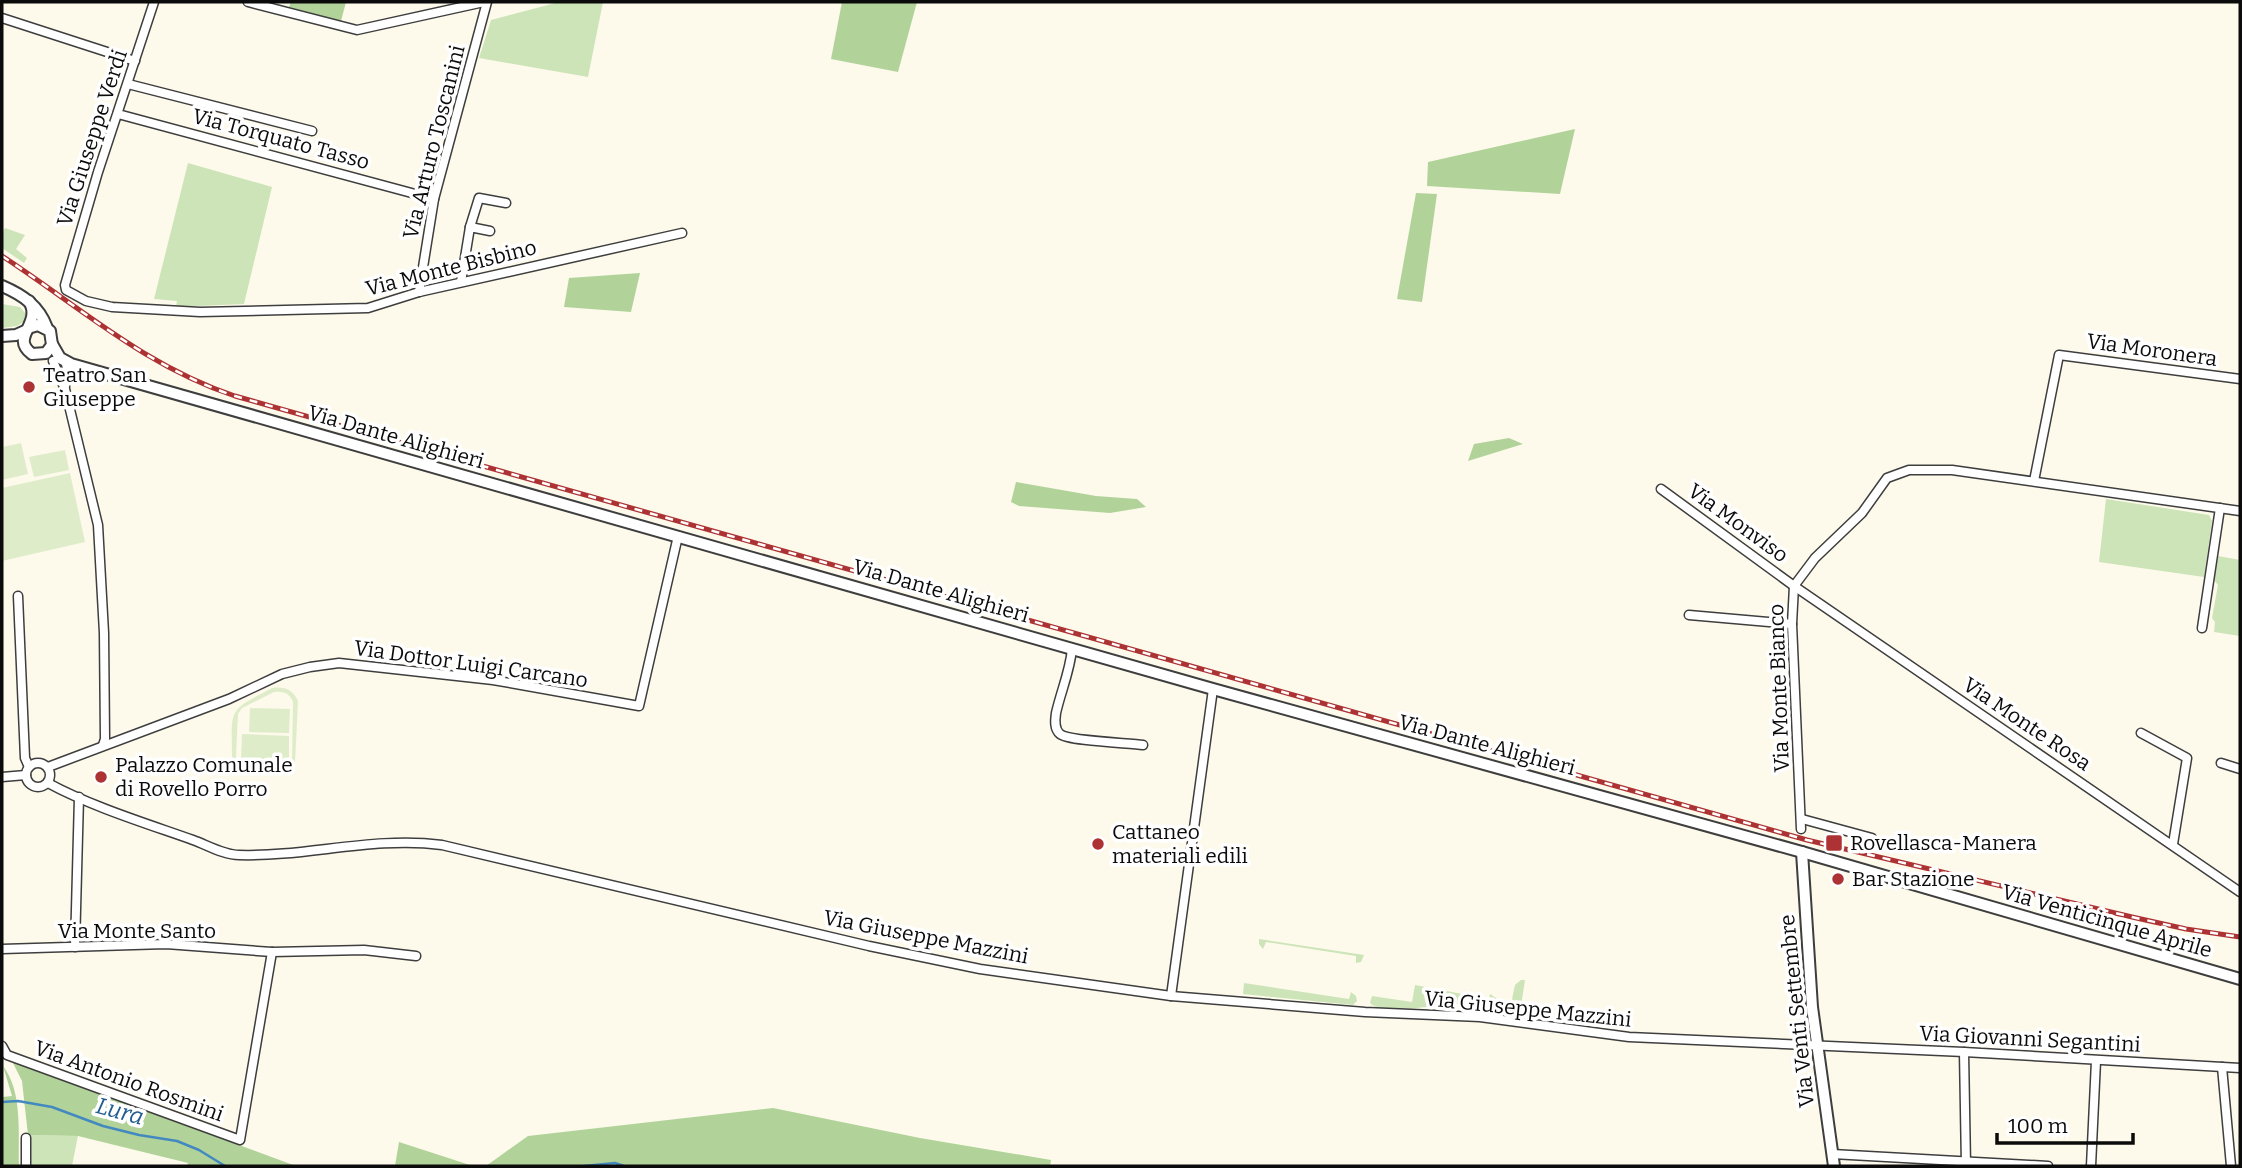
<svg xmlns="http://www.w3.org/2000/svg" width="2242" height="1168" viewBox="0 0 2242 1168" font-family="Bitter,serif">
<rect width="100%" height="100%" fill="#fdfaeb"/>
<g fill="#cde4b9">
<path d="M559,2H603L588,77L479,58L491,20Z"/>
<path d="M188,163L272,187L244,304L176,307L177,301L154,299Z"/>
<path d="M5,228L25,235L16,249L27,258L24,263L2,248V233Z"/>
<path d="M2,304L20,307L26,314L25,321L17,326L2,328Z"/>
<path d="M2106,499L2209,515L2212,521L2204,577L2099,562Z"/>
<path d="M2218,556L2240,560V636L2214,632L2215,622L2212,618L2218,585L2214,580Z"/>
<path d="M1259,939L1364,955L1361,962L1356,963V956L1266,942L1263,949L1259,944Z"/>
<path d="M1521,980H1525L1521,1006L1514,1005L1512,999L1515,985Z"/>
<path d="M1244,983L1349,999L1351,992L1356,996L1357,1001L1353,1005L1243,994Z"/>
<path d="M1415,985L1489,999L1490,994L1496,998L1495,1005C1482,1005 1466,1004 1452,1004C1433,1005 1383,1016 1370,1003L1372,996L1412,1002Z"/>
<path d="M28,1135L78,1136L72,1166H29Z"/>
</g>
<g fill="#b1d39a">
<path d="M291,2H346L341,21L289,7Z"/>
<path d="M842,2H917L898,72L831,59Z"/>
<path d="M1575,129L1560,194L1427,186L1428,162Z"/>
<path d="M1416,193L1437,194L1422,302L1397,299Z"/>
<path d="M640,273L631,312L564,307L569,278Z"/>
<path d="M1509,438L1523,444L1468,461L1474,444Z"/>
<path d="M1016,482L1096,496L1137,499L1146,507L1110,513L1019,506L1011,502Z"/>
<path d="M12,1061L296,1166H187L188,1163L78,1136L28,1135L22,1081Z"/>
<path d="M3,1066C23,1092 18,1134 19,1166H2V1097L12,1096Z"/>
<path d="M773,1108L920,1138L1051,1160L1050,1166H486L528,1136Z"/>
<path d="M399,1142L473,1166H395Z"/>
</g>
<g fill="#dfecca" fill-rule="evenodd">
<path d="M21,443L28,474L2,480V447Z"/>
<path d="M65,450L69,470L34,477L29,457Z"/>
<path d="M70,473L85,542L2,561V488Z"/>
<path d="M272,688C285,686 293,690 298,701L295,763C286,773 239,772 232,759C232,708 226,712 272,688ZM274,692C283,691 290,693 293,702L292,761L286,765L244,764L238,762L236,758L238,714L242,708Z"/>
<path d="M250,708L290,709L289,733L249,732Z"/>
<path d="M242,734L289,736V760L241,759Z"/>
</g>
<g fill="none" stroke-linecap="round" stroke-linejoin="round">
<g stroke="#4389bf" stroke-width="2.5">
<path d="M2,1102L18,1101L52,1107L103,1126L139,1135L177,1141L199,1150L225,1166"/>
<path d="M584,1166L615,1163L624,1166"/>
</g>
<g stroke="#3e3e3e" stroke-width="11">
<g id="minor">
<path d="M154,2L98,172L65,285L66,290L86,301L112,307L200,312L368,308L419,292L682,233"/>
<path d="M248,2L357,30L484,2"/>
<path d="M2,18L135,61"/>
<path d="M128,84L312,131"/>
<path d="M118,114L434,199"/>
<path d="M470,227L479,198L506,203"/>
<path d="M461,282L470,227L490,231"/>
<path d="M419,292L434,199L487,2"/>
<path d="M53,361L65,389L98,525L104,633L105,739L103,745"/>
<path d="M65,361L67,368L65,386"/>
<path d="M2034,481L2059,355L2240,379"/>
<path d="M1661,489L1794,586L2240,892"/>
<path d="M18,596L25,758L29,767"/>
<path d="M1689,615L1792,624"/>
<path d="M2202,628L2220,508"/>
<path d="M1072,649C1070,671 1061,691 1056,713C1055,720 1054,729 1060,734C1068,741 1129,743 1143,745"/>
<path d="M2141,733L2187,758L2173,844"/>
<circle cx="38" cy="775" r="12"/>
<path d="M2221,763L2240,769"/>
<path d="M48,767L229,699L282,674L310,667L339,663L493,680L639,706L678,536"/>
<path d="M2,777L26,775"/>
<path d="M48,783C90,806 148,824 193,840C207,845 224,855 239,855C307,857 373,836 442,845L869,946L980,969L1171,996L1365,1012L1480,1017L1629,1037L1964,1052L2240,1068"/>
<path d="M1802,819L1872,838"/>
<path d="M1801,829L1792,624L1794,586L1815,558L1862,513L1887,478L1909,470H1952L2240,511"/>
<path d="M75,947L79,797"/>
<path d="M2,949L166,944L272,952L364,950L416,956"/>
<path d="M1171,996L1213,689"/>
<path d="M2,1046L7,1055L240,1140L272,952"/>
<path d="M1964,1052L1966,1166"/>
<path d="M2222,1067L2231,1166"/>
<path d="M26,1138V1166"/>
<path d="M1832,1154L2048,1166"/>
<path d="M2091,1166L2096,1061"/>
</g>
</g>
<g stroke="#3e3e3e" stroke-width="14">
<g id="tertiary">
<path d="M2,286C23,295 39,306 47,328"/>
<path d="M28,328L38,325L50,331L52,345L46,353L32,354C9,337 43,324 29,301"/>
<path d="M2,336L16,335L27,330"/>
<path d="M52,344L60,358L71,364L1213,689L1802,852L2240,979"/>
<path d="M1802,852L1812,1007L1834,1166"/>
</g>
</g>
<use href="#minor" stroke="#fff" stroke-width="8"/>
<use href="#tertiary" stroke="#fff" stroke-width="10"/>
<g stroke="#ad3233" stroke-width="5">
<path id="rail" d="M2,256C80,307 145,366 235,396L1807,840L2132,917L2186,929L2240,937"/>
</g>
<use href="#rail" stroke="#fff" stroke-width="2.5" stroke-dasharray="8" stroke-linecap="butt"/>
</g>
<g fill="#ad3233" stroke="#fff" stroke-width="2.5">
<circle cx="29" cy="387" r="7"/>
<circle cx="101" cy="777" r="7"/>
<rect x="1825" y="834" width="18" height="18" rx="3.5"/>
<circle cx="1098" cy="844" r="7"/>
<circle cx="1838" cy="879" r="7"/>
</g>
<g text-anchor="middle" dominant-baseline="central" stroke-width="7" stroke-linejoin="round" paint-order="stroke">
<g font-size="21" fill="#0b0b0b" stroke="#fff">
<text transform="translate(92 138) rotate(-72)">Via Giuseppe Verdi</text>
<text transform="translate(281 139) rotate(15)">Via Torquato Tasso</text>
<text transform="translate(434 142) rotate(-76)">Via Arturo Toscanini</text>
<text transform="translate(451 268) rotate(-14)">Via Monte Bisbino</text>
<text transform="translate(2152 350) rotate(8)">Via Moronera</text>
<text transform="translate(396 437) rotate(16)">Via Dante Alighieri</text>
<text transform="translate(1738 523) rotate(36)">Via Monviso</text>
<text transform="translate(941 591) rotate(16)">Via Dante Alighieri</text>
<text transform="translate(471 664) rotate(8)">Via Dottor Luigi Carcano</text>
<text transform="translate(1779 688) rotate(-92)">Via Monte Bianco</text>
<text transform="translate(2027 724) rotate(34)">Via Monte Rosa</text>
<text transform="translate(1487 745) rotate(15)">Via Dante Alighieri</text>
<text transform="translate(2107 921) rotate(16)">Via Venticinque Aprile</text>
<text x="137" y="931">Via Monte Santo</text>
<text transform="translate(926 937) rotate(11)">Via Giuseppe Mazzini</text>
<text transform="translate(1528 1009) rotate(6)">Via Giuseppe Mazzini</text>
<text transform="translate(1797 1011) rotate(-96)">Via Venti Settembre</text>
<text transform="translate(2030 1039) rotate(3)">Via Giovanni Segantini</text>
<text transform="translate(129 1081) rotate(20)">Via Antonio Rosmini</text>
</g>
<g font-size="21" fill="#0b0b0b" stroke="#fff" text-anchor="start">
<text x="43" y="375">Teatro San<tspan x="43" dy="24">Giuseppe</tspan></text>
<text x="115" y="765">Palazzo Comunale<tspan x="115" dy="24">di Rovello Porro</tspan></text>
<text x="1112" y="832">Cattaneo<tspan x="1112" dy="24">materiali edili</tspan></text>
<text x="1850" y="843">Rovellasca-Manera</text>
<text x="1852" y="879">Bar Stazione</text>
</g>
<g font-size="23" font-style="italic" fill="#225b90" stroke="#fff">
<text transform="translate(120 1111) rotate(15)">Lura</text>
</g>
</g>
<rect width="2242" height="1168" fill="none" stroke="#0b0b0b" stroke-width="7"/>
<path d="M1997 1133v10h136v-10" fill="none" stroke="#0b0b0b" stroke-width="3.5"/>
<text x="2008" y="1133" font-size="21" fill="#0b0b0b" stroke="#ffffff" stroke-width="5" paint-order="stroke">100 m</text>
</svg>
